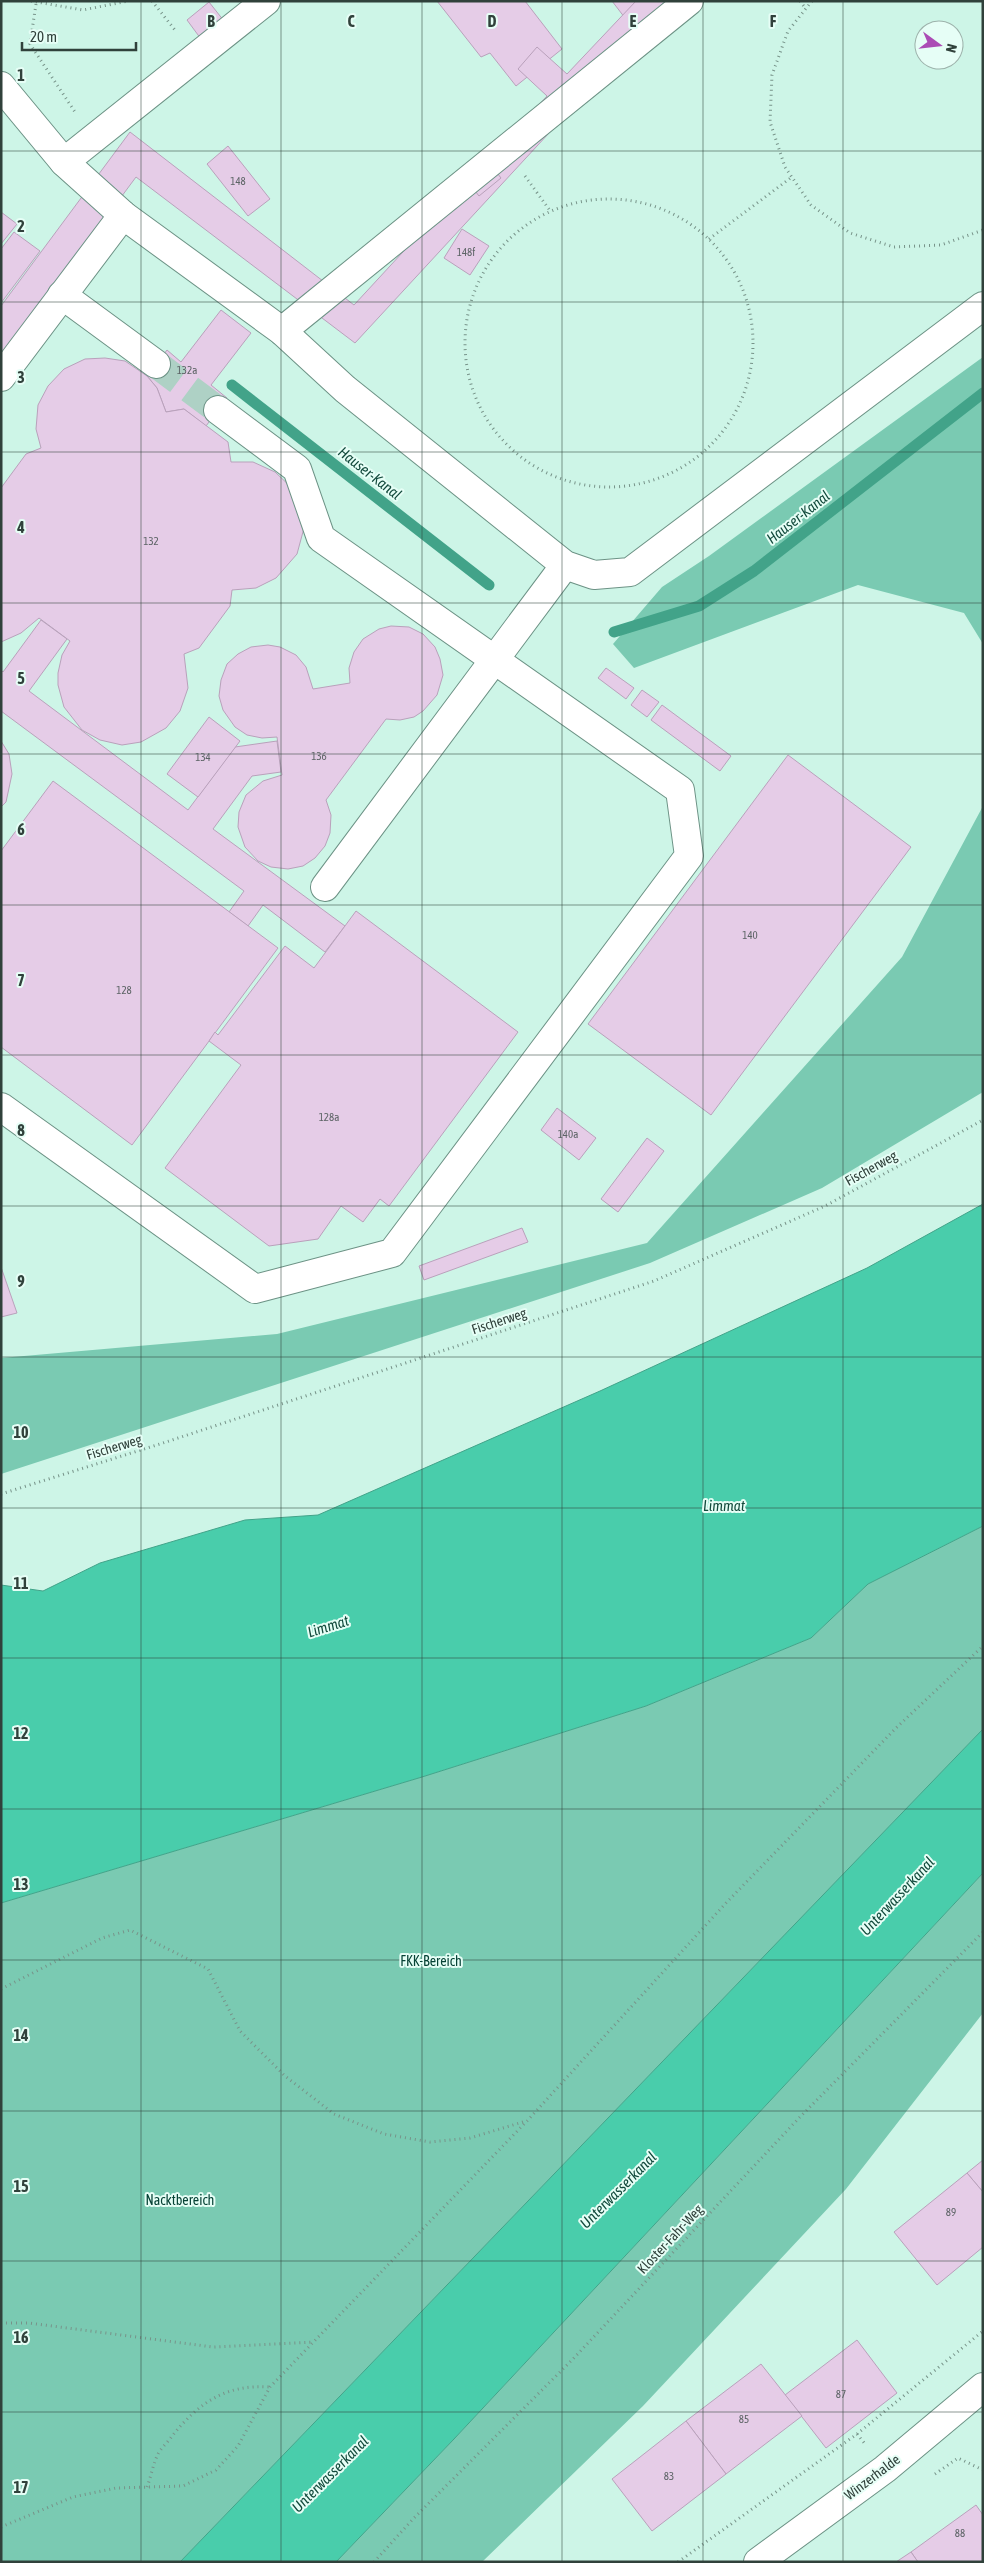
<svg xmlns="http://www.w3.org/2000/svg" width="984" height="2563" viewBox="0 0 984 2563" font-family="'Asap Condensed',sans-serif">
<rect width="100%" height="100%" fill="#cdf5e7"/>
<g fill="#7acab2">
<path d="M983,357V644L964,613L858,585L634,668L613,644L662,587L709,556Z"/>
<path d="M983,806V1092L822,1188L650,1263L1,1474V1358L277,1334L647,1243L902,957Z"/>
<path d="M983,1526V1729L936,1778L180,2562H1V1903L422,1777L646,1706L811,1638L868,1584Z"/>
<path d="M983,1873V2013L846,2189L643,2406L482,2562H336L454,2439Z"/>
</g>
<g fill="#49cdab" stroke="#42a389">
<path d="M983,1204V1526L868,1584L811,1638L646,1706L422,1777L1,1903V1585L43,1591L100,1563L245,1520L318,1515L600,1391L867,1268Z"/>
<path d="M983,1729V1873L454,2439L336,2562H180Z"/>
</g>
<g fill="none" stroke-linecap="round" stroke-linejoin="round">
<g stroke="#42a389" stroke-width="11">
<path d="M232,385L489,585"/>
<path d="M614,632L699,606L754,571L983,393"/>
</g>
</g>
<g fill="#e5cce7" stroke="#b9a1bb">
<path d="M437,1H525L562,49L516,86L490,53L481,57Z"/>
<path d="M612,1H646L625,18Z"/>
<path d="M636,1H671L355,343L136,177L1,359V306L130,132L354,305L547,96L518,69L537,47L567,74Z"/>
<path d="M209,2L224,21L201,39L187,20Z"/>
<path d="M228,146L270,199L248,216L207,164Z"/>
<path d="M487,160L501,178L479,196L465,178Z"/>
<path d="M1,212L17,224L1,244Z"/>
<path d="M462,229L489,246L470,275L444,258Z"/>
<path d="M14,232L40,251L1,303V249Z"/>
<path d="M221,310L251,333L211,385L227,398L206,426L184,409L166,412L157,388L147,376L167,350L181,362Z"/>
<path d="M105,358L125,361L147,376L157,388L166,412L184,409L228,442L231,462H253L275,472L291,487L304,528L297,554L276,578L256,588L232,590L230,606L199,648L184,654L188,688L180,711L166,728L141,742L122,745L100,740L82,730L64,707L58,685V673L62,655L70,641L39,618L21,633L1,642V488L26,454L41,448L36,429L38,405L48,386L64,369L85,359Z"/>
<path d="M41,620L67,639L29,691L188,810L235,747L277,741L281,772L252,776L213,829L345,926L325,952L263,905L248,926L229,912L244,891L1,711V670L3,672Z"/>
<path d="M391,626L409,627L423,634L435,647L440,659L443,675L437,695L423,711L414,717L400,720L386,719L326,800L331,815L330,833L325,846L315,858L303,866L288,869L271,867L258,861L245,847L238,827L239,812L246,795L263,781L282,775L277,737L262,738L247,735L235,727L223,710L219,696L221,680L227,664L238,654L251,647L268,645L280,647L296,655L306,667L313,689L350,683L349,668L354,652L363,639L379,629Z"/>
<path d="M606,668L634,688L626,699L598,678Z"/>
<path d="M642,690L659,702L647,717L631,705Z"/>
<path d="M662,705L731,756L720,771L651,720Z"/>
<path d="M209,717L240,741L198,797L167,774Z"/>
<path d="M1,741L9,754L12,774L6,802L1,807Z"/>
<path d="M788,755L911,847L711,1115L588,1024Z"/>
<path d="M53,781L278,948L132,1145L1,1047V851Z"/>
<path d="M356,911L518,1032L389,1206L380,1199L363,1222L341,1206L318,1239L269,1246L165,1168L241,1065L209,1041L215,1032L218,1035L285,946L314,968Z"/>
<path d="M557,1108L596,1138L579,1160L541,1130Z"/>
<path d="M647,1138L664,1151L618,1212L601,1199Z"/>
<path d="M522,1228L528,1242L424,1280L419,1266Z"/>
<path d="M1,1267L17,1313L1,1317Z"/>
<path d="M983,2160V2192L967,2173Z"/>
<path d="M967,2173L983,2192V2247L937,2285L894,2232Z"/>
<path d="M857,2340L897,2393L826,2448L785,2395Z"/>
<path d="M761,2364L802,2416L726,2474L686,2421Z"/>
<path d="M686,2421L726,2474L652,2531L612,2479Z"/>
<path d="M976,2505L983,2515V2562H918L911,2552Z"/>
<path d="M911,2552L918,2562H896Z"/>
</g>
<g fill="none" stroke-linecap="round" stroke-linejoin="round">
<path stroke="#aed1c5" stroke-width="28" stroke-dasharray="28 14" stroke-linecap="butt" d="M156,364L218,410"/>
<g stroke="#6c9285" stroke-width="30">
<g id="minor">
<path d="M1,86L64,162L123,215L282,331L345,389L565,565L594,575L630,572L983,306"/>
<path d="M64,162L266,1"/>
<path d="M62,295L156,364"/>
<path d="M282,331L689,1"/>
<path d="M1,377L123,215"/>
<path d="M325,887L565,565"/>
<path d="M1,1107L255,1289L392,1253L689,856L680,790L321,538L297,469L218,410"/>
<path d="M758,2562L885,2469L983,2387"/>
</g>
</g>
<g stroke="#779389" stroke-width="3" stroke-dasharray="1 4" stroke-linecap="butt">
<path d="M31,1L83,10L128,1"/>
<path d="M152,1L175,30"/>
<path d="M800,1L806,9"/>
<path d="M812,1L788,31L772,75L770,122L785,167L811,205L850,233L894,247L941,245L983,230"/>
<path d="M36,4L30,44L75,112"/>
<path d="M525,176L551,212"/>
<circle cx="609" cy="343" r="144"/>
<path d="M709,239L792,177"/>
<path d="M1,1494L163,1443L654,1281L825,1206L983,1120"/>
<path d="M1,1989L102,1938L130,1930L208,1969L240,2031L285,2076L334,2114L384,2134L430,2142L470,2138L526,2121"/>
<path d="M1,2323H29L213,2347L314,2342"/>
<path d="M857,2434L865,2444"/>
<path d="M935,2474L958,2458L983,2470"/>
<path d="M147,2487C151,2477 153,2464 158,2454C161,2448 168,2442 172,2436C199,2403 225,2384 270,2387"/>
<path d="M1,2527L73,2497L116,2488L183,2486L216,2470L238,2446L270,2387L527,2121L726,1903L896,1728L983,1646"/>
<path d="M374,2562L413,2519L573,2359L799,2118L983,1932"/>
<path d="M678,2562L857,2434L983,2331"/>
</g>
<use href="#minor" stroke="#fff" stroke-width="28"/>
</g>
<path fill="none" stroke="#30413b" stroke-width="1" stroke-opacity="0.55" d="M141,1V2562M281,1V2562M422,1V2562M562,1V2562M703,1V2562M843,1V2562M1,151H983M1,302H983M1,452H983M1,603H983M1,754H983M1,905H983M1,1055H983M1,1206H983M1,1357H983M1,1508H983M1,1658H983M1,1809H983M1,1960H983M1,2111H983M1,2261H983M1,2412H983"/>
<g text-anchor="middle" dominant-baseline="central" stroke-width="4" stroke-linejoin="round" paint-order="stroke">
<g font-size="11" fill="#5d6466">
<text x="238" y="181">148</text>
<text x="466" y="252">148f</text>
<text x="187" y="370">132a</text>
<text x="151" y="541">132</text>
<text x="319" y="756">136</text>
<text x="203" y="757">134</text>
<text x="750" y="935">140</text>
<text x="124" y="990">128</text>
<text x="329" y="1117">128a</text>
<text x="568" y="1134">140a</text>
<text x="951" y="2212">89</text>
<text x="841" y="2394">87</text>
<text x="744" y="2419">85</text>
<text x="669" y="2476">83</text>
<text x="960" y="2533">88</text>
</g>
<g font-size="14" fill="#30413b" stroke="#e6fef6">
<text transform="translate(871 1168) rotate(-29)">Fischerweg</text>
<text transform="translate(499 1321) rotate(-18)">Fischerweg</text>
<text transform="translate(114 1447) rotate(-17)">Fischerweg</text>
<text transform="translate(670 2239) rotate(-47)">Kloster-Fahr-Weg</text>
<text transform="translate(872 2477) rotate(-37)">Winzerhalde</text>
</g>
<g font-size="14" fill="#064235" stroke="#e6fef6">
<text x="431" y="1961">FKK-Bereich</text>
<text x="180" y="2200">Nacktbereich</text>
</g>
<g font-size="15" font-style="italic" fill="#124a3c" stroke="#e6fef6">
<text transform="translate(370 473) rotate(38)">Hauser-Kanal</text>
<text transform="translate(798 517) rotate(-38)">Hauser-Kanal</text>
<text x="724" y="1505">Limmat</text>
<text transform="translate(328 1626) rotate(-17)">Limmat</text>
<text transform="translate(897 1896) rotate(-47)">Unterwasserkanal</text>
<text transform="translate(618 2190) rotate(-45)">Unterwasserkanal</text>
<text transform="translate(330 2474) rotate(-45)">Unterwasserkanal</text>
</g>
</g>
<g font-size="16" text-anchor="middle" font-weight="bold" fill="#30413b" stroke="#e6fef6" stroke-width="4" stroke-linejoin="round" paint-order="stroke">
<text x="211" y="27">B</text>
<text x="351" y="27">C</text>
<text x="492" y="27">D</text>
<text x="633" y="27">E</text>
<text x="773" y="27">F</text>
<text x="21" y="81">1</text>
<text x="21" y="232">2</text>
<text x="21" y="383">3</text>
<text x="21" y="533">4</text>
<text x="21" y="684">5</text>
<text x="21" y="835">6</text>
<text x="21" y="986">7</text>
<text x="21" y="1136">8</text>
<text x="21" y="1287">9</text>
<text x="21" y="1438">10</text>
<text x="21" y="1589">11</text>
<text x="21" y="1739">12</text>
<text x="21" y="1890">13</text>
<text x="21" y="2041">14</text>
<text x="21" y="2192">15</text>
<text x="21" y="2343">16</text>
<text x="21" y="2493">17</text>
</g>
<rect width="984" height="2563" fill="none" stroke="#30413b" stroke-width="5"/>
<g transform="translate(939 45) rotate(105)"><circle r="24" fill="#e6fef6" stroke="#9db2ab"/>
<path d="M0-4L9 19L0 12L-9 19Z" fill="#ab4cb5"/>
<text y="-8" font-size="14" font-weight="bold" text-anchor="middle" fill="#30413b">N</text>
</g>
<path d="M22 42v8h114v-8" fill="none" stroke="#30413b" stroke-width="2.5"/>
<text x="30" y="42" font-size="15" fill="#30413b" stroke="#e6fef6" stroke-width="4" paint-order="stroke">20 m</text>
</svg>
